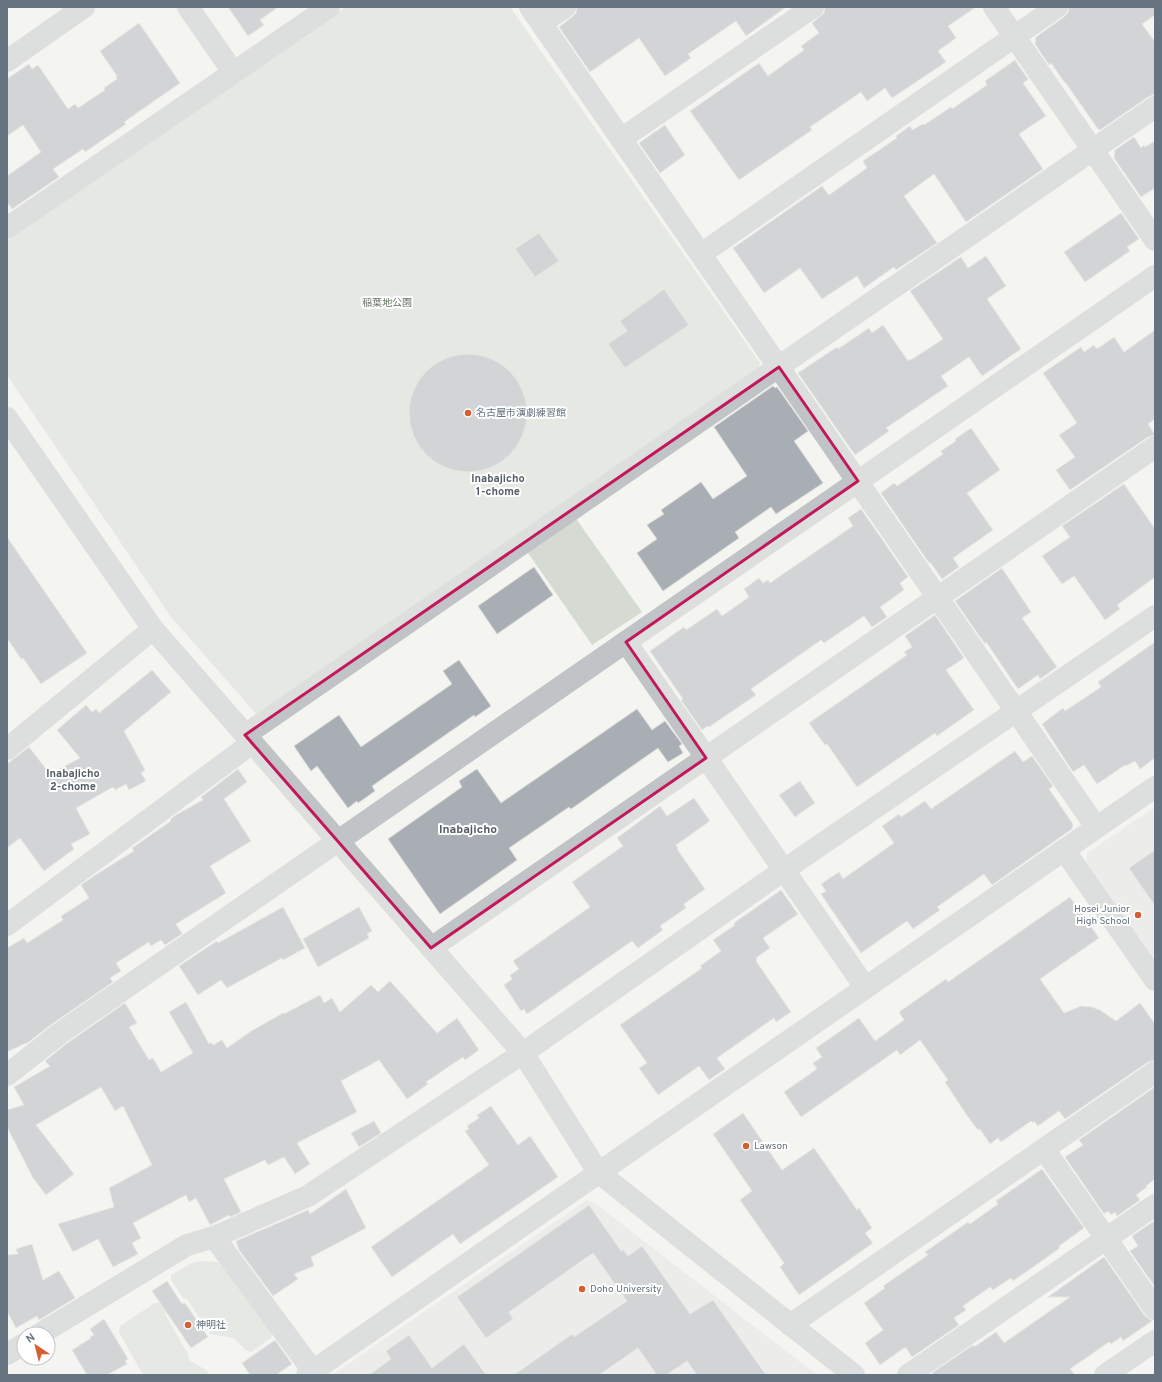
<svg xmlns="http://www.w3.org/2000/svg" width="1162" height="1382" viewBox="0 0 1162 1382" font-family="Overpass,'Noto Sans JP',sans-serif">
<rect width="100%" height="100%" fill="#f4f4f1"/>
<g fill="#e2e3e2">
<path d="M1155,807V965L1086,865L1087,853Z"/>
<path d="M587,1200L596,1204L817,1375H332Z"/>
</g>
<g fill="#d5dbd2">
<path d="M346,7H510L760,363L757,371L565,503L642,612L592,645L517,537L257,715L171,617L7,375V241Z"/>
<path d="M202,1261L218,1262L224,1268L273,1334L271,1338L251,1352L245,1350L234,1338L210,1334L187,1299L183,1298L171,1280V1275L192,1263Z"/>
<path d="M161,1302L166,1309L165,1314L188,1354L190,1361L206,1370L210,1375H143L119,1332L120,1326L155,1303Z"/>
</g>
<g fill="#a8aeb4" stroke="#d6d6d4">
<path d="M228,7H278L260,20L264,25L248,36Z"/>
<path d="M577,7H786L746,36L736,21L688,54L691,58L665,76L639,38L590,72L559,27L572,17L576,13Z"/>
<path d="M825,7H976L948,26L956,38L938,51L946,62L892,98L885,88L867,101L861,92L810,127L812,130L739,180L690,111L759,63L768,76L804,50L801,46L819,33L812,23L824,13Z"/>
<path d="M1069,7H1155V15L1142,24L1155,42V94L1148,97L1100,130L1098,129L1065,82V83L1051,63L1049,65L1035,44L1036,37L1064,17L1068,13Z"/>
<path d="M139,23L180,83L124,122L126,124L85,152L83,149L53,169L59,177L12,209L7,202V176L41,152L23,125L7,136V79L29,64L32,69L38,65L68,109L75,104L78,108L105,90L104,88L117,79L116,77L117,76L100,51Z"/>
<path d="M1015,60L1028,79L1023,83L1046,116L1019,134L1043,169L966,222L934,174L904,196L937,243L896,270L894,267L864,288L857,276L822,299L800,268L764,293L733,248L822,186L829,195L867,168L863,161L897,138L896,136L910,126L912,130L923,124L924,125L951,107L952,109L987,85L985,81Z"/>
<path d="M665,125L685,155L660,173L639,143Z"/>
<path d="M1134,137L1141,148L1144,145L1145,147L1155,141V188L1141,197L1114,158L1115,150Z"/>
<path d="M1121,213L1139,239L1127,247L1130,251L1085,282L1064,252Z"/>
<path d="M539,233L559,261L535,277L515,249Z"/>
<path d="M986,256L1006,286L987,299L1021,349L982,376L969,357L941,376L948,386L886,428L889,431L855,455L798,373L837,347L838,349L869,328L872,333L883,325L908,361L910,359L911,360L943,339L910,291L961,257L968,268Z"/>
<path d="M664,289L689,325L625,368L608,344L627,331L620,321Z"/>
<path d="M1155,330V419L1148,424L1155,435L1148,437L1070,490L1056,470L1075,457L1059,435L1077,423L1043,373L1081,347L1084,352L1094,345L1097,349L1114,337L1124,352Z"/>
<circle cx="468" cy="413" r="59"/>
<path d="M773,386L775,388L777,387L808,431L794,441L823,483L776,514L771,507L735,532L739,538L663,591L637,553L657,539L647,525L664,514L661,510L701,482L713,499L747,476L714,427Z"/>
<path d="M971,428L1000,470L967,493L993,530L953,558L959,567L942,579L930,562L929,563L881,493L894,483L897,486L943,454L941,451L956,441L955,439Z"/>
<path d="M1124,484L1155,529V577L1117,605L1120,609L1105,620L1074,576L1062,584L1042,556L1070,537L1062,526Z"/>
<path d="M861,509L908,577L900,583L904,590L880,607L887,617L872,627L864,616L824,643L821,640L751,689L756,695L709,727L708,726L702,730L681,700L683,699L650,651L684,627L686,630L717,609L722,616L749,597L744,589L759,578L763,583L768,580L770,583L853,526L848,518Z"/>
<path d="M7,537L87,653L41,684L23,658L21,659L7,638Z"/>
<path d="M534,567L553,595L497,634L478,606Z"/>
<path d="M1002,568L1031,612L1022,618L1057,667L1040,679L1038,675L1018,689L986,642L985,644L955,601Z"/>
<path d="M935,615L964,658L946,670L974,710L937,736L935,733L857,787L827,744L825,745L809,723L907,655L904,652L912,647L905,636Z"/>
<path d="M1155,642V758L1140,769L1135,761L1126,766L1125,765L1097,784L1084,765L1073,772L1042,724L1063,708L1065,711L1101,687L1098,682Z"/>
<path d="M459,660L491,706L475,717L474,715L372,786L375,791L358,803L357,801L348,808L317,766L311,771L294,746L339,715L361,747L452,684L443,671Z"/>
<path d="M152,670L171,692L124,731L145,770L141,773L146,781L129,790L126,784L115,790L113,787L76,808L90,834L71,844L74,849L44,871L20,838L7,848V764L29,747L50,774L80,758L57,730L86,705L92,712L96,709L99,713Z"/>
<path d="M637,709L652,730L665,721L682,744L679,746L683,753L668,762L658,748L571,809L569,807L509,848L517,860L440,914L388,839L462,787L459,781L477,769L501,803Z"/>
<path d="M1015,751L1023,762L1032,756L1053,786L1049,789L1073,824L1072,829L992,885L984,874L937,907L940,910L913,929L907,921L861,953L821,894L826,891L821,884L839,872L843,879L894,843L882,826L899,814L901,817L925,801L931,809Z"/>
<path d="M238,769L247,782L224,799L251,841L210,866L226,893L176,924L182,934L165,945L161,940L151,946L149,942L116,963L121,971L110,978L113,982L52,1024L26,1044V1043L7,1052V948L24,938L27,943L63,920L61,916L89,898L81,885L97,874L134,851L132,848L171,821L170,820L174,816L203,800L201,797Z"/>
<path d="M800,781L815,803L795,817L779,795Z"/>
<path d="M694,798L710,821L676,845L678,848L677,849L705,889L684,904L686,908L660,926L663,930L638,948L632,941L527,1014L524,1009L521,1011L504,985L512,979L510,975L519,969L513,961L590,907L572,882L623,846L617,838L660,806L667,816Z"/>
<path d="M1155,850V906L1129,868Z"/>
<path d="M781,890L798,914L763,938L770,948L756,958L757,960L756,961L791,1012L776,1022L774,1018L717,1058L725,1069L709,1080L699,1066L658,1095L639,1068L647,1063L620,1025L702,968L700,966L721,951L713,940L735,925L734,923Z"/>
<path d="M1070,897L1099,938L1040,979L1064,1013L1081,1006L1092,1007L1100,1010L1116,1021L1140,1003L1155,1024V1060L1148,1062L1065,1119L1059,1111L1038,1126L1034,1121L1033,1123L1031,1121L1001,1142L998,1138L990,1144L980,1129L978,1130L966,1114L945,1082L948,1080L920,1040L900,1055L897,1050L801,1117L784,1092L817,1069L813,1063L822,1057L816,1048L859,1018L875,1041L904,1020L899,1012L946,979L948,982Z"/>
<path d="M283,907L305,948L283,960L282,958L227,988L221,980L198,995L179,966L217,941L218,943Z"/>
<path d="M359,907L372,931L367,934L369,938L318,967L303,939Z"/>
<path d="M390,981L437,1033L457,1018L479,1050L465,1060L463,1057L426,1082L428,1084L407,1099L379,1060L341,1081L357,1112L297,1143L310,1164L295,1174L284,1157L268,1165L265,1160L224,1179L241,1212L230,1217L229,1215L210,1225L196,1198L189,1202L186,1195L133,1223L141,1238L132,1243L138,1254L113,1267L98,1239L73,1252L58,1224L114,1207L109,1188L152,1165L123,1106L115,1111L101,1087L36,1125L74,1174L46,1195L33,1178L7,1127V1110L24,1105L14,1087L50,1066L45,1061L66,1044L125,1003L137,1023L129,1027L149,1060L153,1058L161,1072L193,1053L169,1012L186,1002L209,1044L211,1042L213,1045L222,1040L227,1048L253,1030L283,1013L284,1014L320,995L324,1003L332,998L340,1012L371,985L378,992Z"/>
<path d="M1155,1087V1179L1146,1186L1147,1187L1136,1195L1140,1200L1117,1216L1115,1212L1111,1215L1108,1211L1104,1214L1065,1157L1083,1145L1079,1140Z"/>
<path d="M491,1106L518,1145L530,1136L558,1177L460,1244L453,1234L392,1277L371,1247L489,1165L465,1131L469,1129L467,1126L479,1118L477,1115Z"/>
<path d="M743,1113L782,1170L814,1148L857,1210L859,1208L872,1228L865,1233L873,1243L799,1295L780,1267L784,1263L740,1200L752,1191L713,1134Z"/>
<path d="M374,1121L381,1133L359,1147L351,1133Z"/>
<path d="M1042,1169L1084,1228L1059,1246L1060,1248L1013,1281L1011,1278L993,1290L990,1287L963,1306L966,1310L954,1318L959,1325L912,1357L906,1348H904L880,1365L865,1343L883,1330L864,1303L885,1288L883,1286L928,1255L925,1252L968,1222L970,1224L998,1204L996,1201Z"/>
<path d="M346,1189L366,1228L311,1257L314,1266L294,1274L298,1279L273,1296L239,1250L236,1241L308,1210L310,1214Z"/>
<path d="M589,1205L621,1251L623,1250L628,1256L642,1246L690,1314L713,1300L766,1375H697L687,1361L666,1375H657L638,1348L599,1375H514L572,1334L574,1337L627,1301L593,1253L509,1312L513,1319L486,1338L457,1297Z"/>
<path d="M1154,1221L1155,1222V1287L1130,1251L1138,1246L1132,1236Z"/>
<path d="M32,1244L43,1280L59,1271L75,1298L39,1320L37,1316L16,1328L7,1311V1255L18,1254L16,1249Z"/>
<path d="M1104,1257L1145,1316L1152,1321L1123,1341L1121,1337L1111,1344L1109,1342L1070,1369L1075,1375H933L932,1373L973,1345L974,1347L996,1332L1004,1343L1070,1297H1048Z"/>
<path d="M167,1281L182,1304L185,1303L208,1337L191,1348L152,1291Z"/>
<path d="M104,1319L128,1359L125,1361L127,1364L107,1375H87L72,1350L91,1338L90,1337L94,1335L90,1329Z"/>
<path d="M409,1335L432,1368L464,1344L486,1375H369L391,1359L386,1351Z"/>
<path d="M275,1340L292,1364L276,1375H250L242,1363Z"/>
</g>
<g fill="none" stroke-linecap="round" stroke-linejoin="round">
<g stroke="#c0c4c7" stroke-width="22">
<path d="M188,7L233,72"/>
<path d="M530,7L1096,827"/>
<path d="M994,7L1155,240"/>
<path d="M542,23L565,7"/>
<path d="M7,61L84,7"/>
<path d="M621,139L813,7"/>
<path d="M7,228L329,7"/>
<path d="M701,254L1057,7"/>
<path d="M7,418L153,629L523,1053L598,1172L854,1375"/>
<path d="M626,642L865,987"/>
<path d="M245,735L1155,107"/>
<path d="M7,749L153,629"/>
<path d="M1064,850L1155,980"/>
<path d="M7,925L252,743"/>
<path d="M431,948L1155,447"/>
<path d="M7,1075L59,1034L160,964L1155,276"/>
<path d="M1044,1149L1155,1309"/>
<path d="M214,1237L313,1371"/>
<path d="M790,1325L1155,1072"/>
<path d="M40,1334L187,1245L214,1237L308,1196L523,1053L784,870L1155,616"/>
<path d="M7,1354L24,1344"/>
<path d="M307,1375L1155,787"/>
<path d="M908,1375L1155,1205"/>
<path d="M1105,1375L1155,1341"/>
</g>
</g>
<path d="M0 0H1162V1382H0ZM779,367L858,481L626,642L706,758L431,948L245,735Z" fill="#f4f4f1" fill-opacity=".55" fill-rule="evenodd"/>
<path fill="none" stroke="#c2185b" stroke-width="3" stroke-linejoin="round" d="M779,367L858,481L626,642L706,758L431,948L245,735Z"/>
<g fill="#d55f31" stroke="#fff" stroke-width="1.5">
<circle cx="468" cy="413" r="4"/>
<circle cx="1138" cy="915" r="4"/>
<circle cx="746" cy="1146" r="4"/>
<circle cx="582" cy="1289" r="4"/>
<circle cx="188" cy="1325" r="4"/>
</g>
<g text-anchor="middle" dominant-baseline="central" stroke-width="4" stroke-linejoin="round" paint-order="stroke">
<g font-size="10" fill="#677764" stroke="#fff">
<text x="387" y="303">稲葉地公園</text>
</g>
<g font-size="10" fill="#667380" stroke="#fff" text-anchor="start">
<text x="476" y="413">名古屋市演劇練習館</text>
<text x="1130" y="909" text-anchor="end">Hosei Junior<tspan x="1130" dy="12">High School</tspan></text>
<text x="754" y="1146">Lawson</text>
<text x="590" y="1289">Doho University</text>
<text x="196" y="1325">神明社</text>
</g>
<g font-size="11" font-weight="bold" fill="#535c65" stroke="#fff">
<text x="498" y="479">Inabajicho<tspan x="498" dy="13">1-chome</tspan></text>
<text x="73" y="774">Inabajicho<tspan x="73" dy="13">2-chome</tspan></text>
</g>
<g font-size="12" font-weight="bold" fill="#535c65" stroke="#fff">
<text x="468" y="830">Inabajicho</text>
</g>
</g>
<rect width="1162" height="1382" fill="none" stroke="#667380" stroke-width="16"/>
<g transform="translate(36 1346) rotate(325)"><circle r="19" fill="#ffffff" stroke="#c2c7cc"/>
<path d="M0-3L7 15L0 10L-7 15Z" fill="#d55f31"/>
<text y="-6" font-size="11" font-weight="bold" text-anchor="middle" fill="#667380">N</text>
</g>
</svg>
